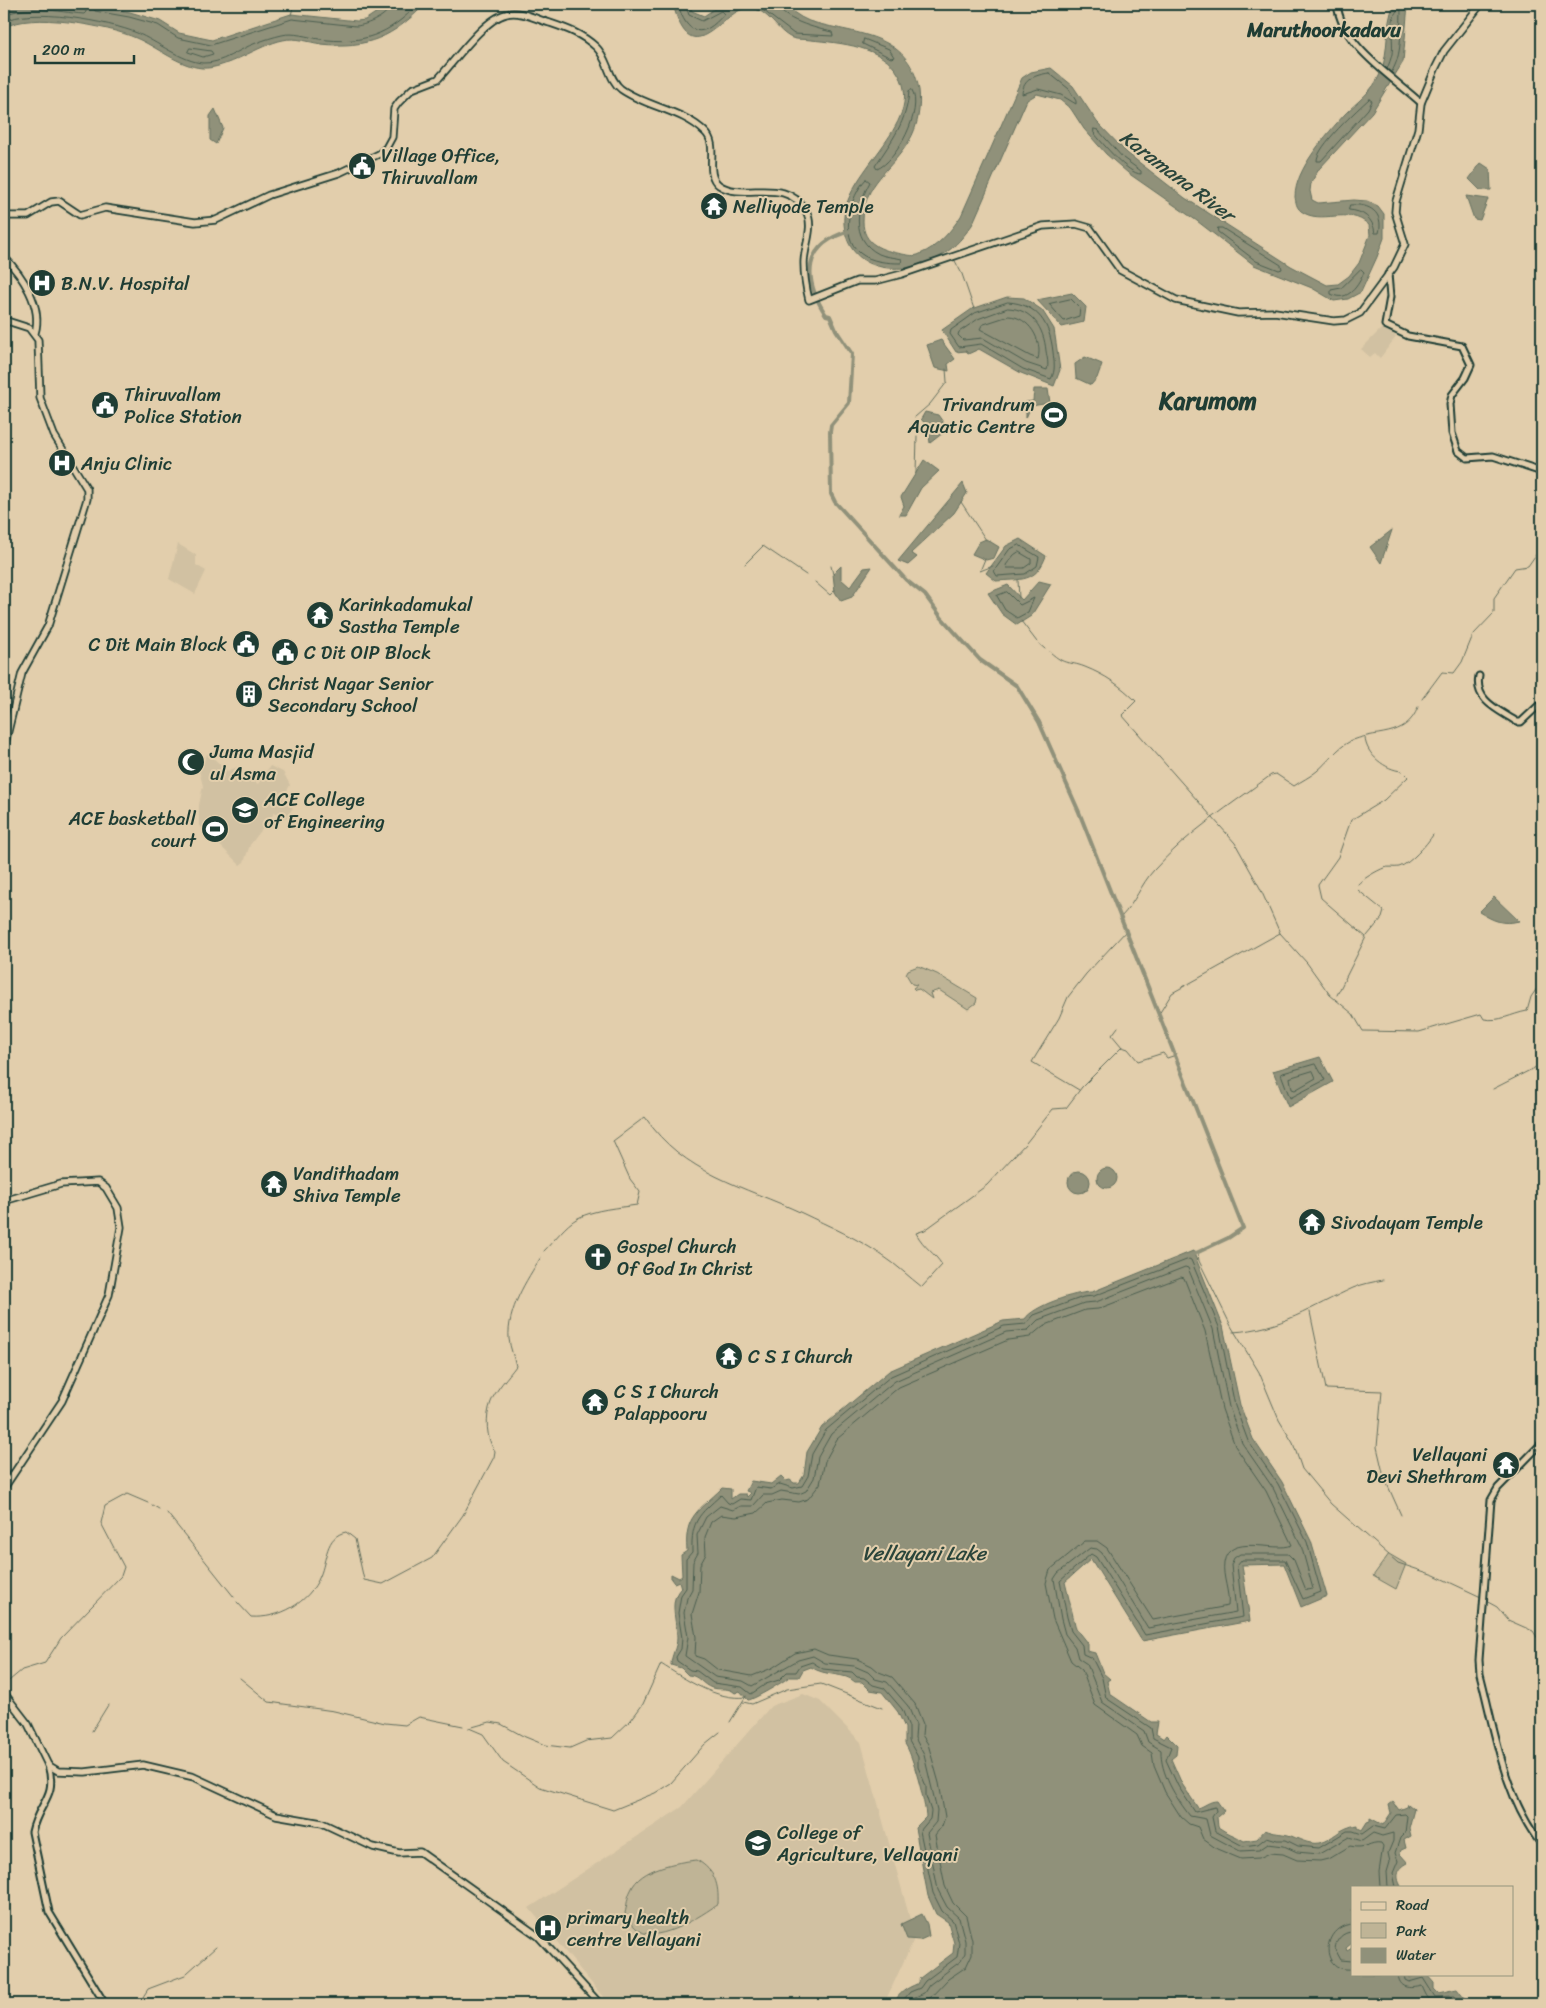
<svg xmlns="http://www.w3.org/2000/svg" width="1546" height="2008" viewBox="0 0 1546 2008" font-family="Sriracha,sans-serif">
<rect width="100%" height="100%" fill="#e2ceac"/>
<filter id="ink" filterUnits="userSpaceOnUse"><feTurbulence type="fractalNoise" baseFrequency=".02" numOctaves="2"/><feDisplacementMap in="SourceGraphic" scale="10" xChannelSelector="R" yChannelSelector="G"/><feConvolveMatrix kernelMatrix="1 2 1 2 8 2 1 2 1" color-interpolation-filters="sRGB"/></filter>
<g filter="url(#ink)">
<g fill="#d1c1a2">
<path d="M1385,325L1396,337L1380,358L1375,353L1370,357L1361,349Z"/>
<path d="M178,544L196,555V565L206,571L195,594L169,579Z"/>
<path d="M208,753L227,771L238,767L258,784L270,766L283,772L290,785L283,799L293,808L286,818L275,812L250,845L244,862L240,865L199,825V805L203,786L199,770Z"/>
<path d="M803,1694L820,1701L861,1742L915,1937L884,2004H609L548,1931L545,1932V1927L529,1908L682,1807L771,1706Z"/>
</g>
<g fill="#bfb496" stroke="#6f7865">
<path d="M918,966L937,974L977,998L976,1003L968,1009L939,990L930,993L932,999L919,989L915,990L913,988L917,985L912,984L906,974L908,970Z"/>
<path d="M1389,1554L1406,1564L1396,1589L1373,1576Z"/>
<path d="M697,1860C715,1871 719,1884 718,1904C702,1915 659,1944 640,1931C633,1927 629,1920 625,1913C627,1906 627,1897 631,1890C640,1868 677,1862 697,1860Z"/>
</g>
<g fill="#90917a" stroke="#636f5e">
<path d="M4,4H82L130,12L160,21L179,33L212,40L291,14L357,21L365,20L389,4H425C393,37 368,49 321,44C309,42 295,37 283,40C258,45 226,70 202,68C179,66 157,47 136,38C109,26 29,11 4,28Z"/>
<path d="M673,4H689L692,11L704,16C710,12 716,7 723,4C730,2 773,2 780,4C790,8 798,17 809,21C854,35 909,31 919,90C921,106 918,127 909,141C892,170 863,183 863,221C863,245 882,250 902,254C908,255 915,257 920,254C939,246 950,232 961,216L1022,78L1031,72L1051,68L1073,86L1097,122L1127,153L1185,198L1291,266L1327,285L1338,284L1349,276L1359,263L1370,235L1369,225C1348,205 1321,226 1301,211C1296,207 1296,202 1295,197C1295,169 1327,134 1345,114C1358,101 1373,91 1380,74C1390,51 1384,27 1394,4H1408L1403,62L1372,112L1319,169L1311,183L1310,191L1312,200L1318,203L1354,200L1367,201L1378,206L1384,214V238L1377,257L1361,292L1348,299L1334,301L1312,288L1254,265L1197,221L1128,173L1106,154L1084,129L1071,109L1060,100L1037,94L1027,100L972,225C964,236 956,246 944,254C908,277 848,276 844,224C840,173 927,125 899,75C883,46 840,43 811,40C805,39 797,40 792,38C777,32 768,9 750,8C723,6 692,78 673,4Z"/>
<path d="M215,109L223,128L216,144L210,140V116Z"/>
<path d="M1481,163L1490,169L1491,190H1480L1469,179Z"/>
<path d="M1466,196L1488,199L1480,220L1474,219Z"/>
<path d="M1072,293L1086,307L1084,322L1062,327L1037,300Z"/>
<path d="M1007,297L1024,298L1042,310L1054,329L1060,370L1054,386L1021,373L979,349L968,354L966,351L956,352L942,330L972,309Z"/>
<path d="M941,340L955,359L948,364L949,371L935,368L927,345Z"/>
<path d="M1085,357L1102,364L1097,378L1091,385L1076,378L1075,364Z"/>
<path d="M1034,389H1048L1050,403L1031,406L1026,418V402L1033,401Z"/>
<path d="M925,412L938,415L948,429L930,443L928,427L921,419Z"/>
<path d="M924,460L939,471L921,488L906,515H899L904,506L901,497Z"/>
<path d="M963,483L967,493L954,513L911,553L917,557L908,565L898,561Z"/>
<path d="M1392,530L1381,563L1370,547Z"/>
<path d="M986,539L999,547L994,558L986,560L972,554L979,542Z"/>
<path d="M1020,539L1046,556C1036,583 1021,579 996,581L986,573L1006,546Z"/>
<path d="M841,566V579L850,587L864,568L872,567L852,597L841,601L835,592L833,574Z"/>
<path d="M1039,581L1051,584L1031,616L1017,625L1002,614L988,593L1008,585L1022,600Z"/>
<path d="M1494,897L1519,921C1502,925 1494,921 1479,912Z"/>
<path d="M1320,1057L1333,1082L1288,1107L1273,1071Z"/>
<circle cx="1107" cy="1178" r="10"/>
<circle cx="1079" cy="1182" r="11"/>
<path d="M1193,1251L1223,1326L1240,1405L1253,1439L1282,1482L1311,1541L1327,1596L1301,1607L1284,1564L1242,1565L1250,1621L1142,1641L1091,1559L1065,1582L1076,1629L1087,1643V1651L1095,1653L1103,1673L1110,1679L1107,1681L1110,1694L1151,1722H1158L1156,1734L1164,1739L1167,1735L1177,1745L1176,1755L1171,1759L1182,1784L1198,1808C1205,1806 1209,1801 1217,1801L1224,1811L1217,1817L1218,1827C1226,1833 1235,1835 1244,1841L1257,1839L1265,1830C1275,1834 1280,1833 1288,1835C1298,1838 1308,1845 1319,1843C1333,1840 1339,1827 1358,1825V1828L1362,1830L1367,1822L1370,1821V1818L1383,1825L1391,1813L1389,1805L1393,1802L1399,1810L1407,1807L1408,1804L1414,1809L1409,1828L1411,1836L1404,1840L1406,1848L1401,1850L1400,1854L1408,1863C1398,1868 1395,1876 1401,1886L1352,1887V1943L1346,1948L1347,1951L1352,1948V1974H1409L1410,1978L1416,1974H1426L1434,1983V1989L1438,1993L1457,1989L1464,1998L1459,2001L1462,2004H894C898,1993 907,1988 917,1984L920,1978L953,1953L954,1943L948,1922L936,1914L928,1896L915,1828L926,1817C926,1805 912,1752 905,1744V1728L898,1712L882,1692L870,1690L862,1682H855C845,1672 826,1677 811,1667L803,1670L799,1677H789C785,1681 753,1700 748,1700L740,1691L735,1693C729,1687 720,1690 712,1688C702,1685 699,1675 688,1675L681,1668L671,1665C671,1655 677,1648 677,1638C677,1621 668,1601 681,1588L679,1581L674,1583L671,1579V1574L679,1578L682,1576L681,1555L687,1551C684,1515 699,1511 722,1488L731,1489V1499L738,1494H746L747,1497L751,1493L746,1491L751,1481L771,1484L781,1476L786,1481L790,1480L794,1483H799L804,1475L807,1452L822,1427L889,1371L1003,1321L1025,1319C1033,1306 1075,1292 1092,1292Z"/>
<path d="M922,1914L927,1924L929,1936L920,1940L907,1939L901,1924Z"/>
</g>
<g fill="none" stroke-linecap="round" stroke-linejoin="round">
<g stroke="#4c5f50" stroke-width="1">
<path d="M91,4L95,11L129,17L158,25L178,38L211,45L292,19L356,26C367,25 389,16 391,4"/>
<path d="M678,4C686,35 703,40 724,14L721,11L702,21L689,15L685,4"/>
<path d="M755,4L794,34L833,36L832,32C818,29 779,19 777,4"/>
<path d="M4,15C31,4 56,12 84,14L86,12L85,4"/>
<path d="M4,22C28,6 111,22 137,33C156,41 183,62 203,63C222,64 239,49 256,43C264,40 273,37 282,35C293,32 308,37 319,39C362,45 389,35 418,4"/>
<path d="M864,39L889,49L894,57L891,58L863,44Z"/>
<path d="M190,48L211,51L213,54L203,57L188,52Z"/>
<path d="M1387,69C1389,64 1391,59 1392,54C1394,42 1388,17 1399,9L1401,11C1400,33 1403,54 1391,73"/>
<path d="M1049,73L1069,89L1076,101V104L1061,95L1038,89L1022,94C1023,79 1035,75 1049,73Z"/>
<path d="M912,90C924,110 896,162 877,169L875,166C892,140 907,122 909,91Z"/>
<path d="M1369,99L1372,101L1368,109L1321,161H1317C1316,147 1358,109 1369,99Z"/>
<path d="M1094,129L1098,130L1123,158L1141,171V174C1128,174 1103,144 1094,133Z"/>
<path d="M866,179L870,182C857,205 849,239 879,254C885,257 894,257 902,259L901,263C888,263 871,262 860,253C839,236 850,196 866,179Z"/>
<path d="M1350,205C1370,203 1384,213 1379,233H1375C1373,218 1363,211 1349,210Z"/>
<path d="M1218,228H1222L1281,265L1282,269L1279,270L1256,261L1218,232Z"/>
<path d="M1361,269L1364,272C1359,285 1348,303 1331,294V290L1341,288Z"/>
<path d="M1071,299L1080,308L1079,316L1064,321L1049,304Z"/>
<path d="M1008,302C1038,304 1050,324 1053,352C1054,362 1056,370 1051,379L1023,369L981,344L959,347L950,334L951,330L975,313Z"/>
<path d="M1008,308C1032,309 1044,328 1046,351C1047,357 1049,364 1047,370L1026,363L983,338L963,340L958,335L959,332L978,319Z"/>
<path d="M1009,316C1029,317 1043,340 1038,359L1030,356L980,329L982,325Z"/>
<path d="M1019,545L1039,557L1037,566L1025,574L997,576L994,571L1009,550Z"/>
<path d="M1019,552L1031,559V563L1024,568H1007L1006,565L1014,555Z"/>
<path d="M1007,592L1020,605L1034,598L1028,612L1017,618L1005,610L997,596Z"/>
<path d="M1316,1064L1325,1080L1290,1098L1281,1074Z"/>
<path d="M1313,1071L1316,1078L1295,1090L1292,1089L1290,1078Z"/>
<path d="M1352,1924C1321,1926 1319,1973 1352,1969"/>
<path d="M1352,1932C1343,1932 1336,1939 1335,1949L1341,1960L1352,1961"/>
<path d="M1398,1974C1399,1989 1410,1989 1422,1986C1431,2008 1432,1998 1449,2004"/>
<path d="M1404,1974L1405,1980L1409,1982L1423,1978L1435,1997L1454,1996L1456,2004"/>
<path d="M900,2004L910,1992L920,1988L925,1981L957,1957L959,1943L953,1921L942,1911L933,1893L920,1831L930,1819L931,1811L926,1796V1786L918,1767V1757L909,1741V1727L902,1709L884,1688L873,1685L864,1678L857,1677L852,1672L823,1669L812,1662L800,1666L796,1672H787L779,1680L766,1684L751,1694L742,1687L713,1683L697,1671L690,1670L677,1661L676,1657L681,1649L682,1638L678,1613L681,1595L686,1588V1559L692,1552C691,1520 699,1515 721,1495L728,1503L732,1504L740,1499L751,1500L756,1487L771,1489L780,1484L793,1488L802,1486L808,1476L812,1454L826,1430L891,1376L1004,1326L1026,1324L1034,1315L1083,1297L1094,1296L1189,1259L1191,1260L1219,1327L1235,1406L1248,1441L1278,1484L1307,1542L1321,1592L1303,1599L1285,1560H1242L1237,1566L1243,1617L1145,1635L1096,1557L1091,1554L1060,1581L1067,1617L1071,1631L1082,1645L1083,1654L1092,1658L1102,1678L1106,1698L1151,1728L1153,1738L1171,1747L1166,1760L1178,1786L1195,1812L1215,1807L1216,1811L1212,1817L1215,1831L1243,1846L1258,1844L1267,1837L1277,1840H1286L1298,1846L1319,1848L1347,1831H1353L1362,1834L1373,1826L1385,1829L1396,1815L1405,1814L1407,1816L1405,1833L1400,1838L1395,1853L1398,1861L1393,1873L1396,1887"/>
<path d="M907,2004L913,1998L924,1993L929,1985L961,1961L965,1953V1941L959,1918L947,1907L938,1890L927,1833L936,1822L937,1810L924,1755L915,1738L916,1725L908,1706L887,1682L875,1679L868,1672L854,1666L825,1663L813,1656L798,1660L752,1686L743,1681L715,1677L685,1656L688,1637L684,1613L687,1598L692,1589L693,1562L698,1553L697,1535L706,1517L720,1506L733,1510L741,1506H753L763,1495H772L781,1491L799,1494L806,1491L814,1478L818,1457L831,1434L895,1381L1006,1332L1028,1330L1038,1320L1084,1303L1096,1302L1185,1267L1188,1268L1213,1329L1229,1407L1242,1443L1273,1488L1301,1545L1313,1589L1306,1590L1294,1560L1288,1554H1240L1234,1558L1231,1565L1236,1612L1148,1628L1102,1553L1097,1549L1090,1548L1058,1573L1054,1579L1061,1619L1065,1634L1075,1647L1078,1658L1087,1664L1102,1702L1144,1731L1148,1742L1161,1750C1160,1773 1176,1798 1190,1816L1206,1819L1210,1835L1240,1851L1259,1850L1268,1844L1284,1846L1297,1852L1319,1854L1349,1837L1362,1841L1373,1833L1382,1836L1393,1833V1841L1388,1853L1390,1862L1387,1872L1388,1887"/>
<path d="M917,2004L929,1999L948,1979L966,1967L972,1954V1940L966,1916L953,1903L945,1886L935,1835L942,1826L945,1817L939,1783L928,1744L922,1735L923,1724L915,1704L892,1677L879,1672L872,1666L857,1659L828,1655L814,1649L795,1653L772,1668L752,1676L718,1670L704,1659L695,1656L696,1637L692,1614L699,1592L700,1565L706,1554L705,1537L711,1522L721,1515L736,1517L756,1513L767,1503L782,1500L799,1502L808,1499L820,1484L825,1461L837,1439L899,1387L1008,1340L1030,1337L1043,1326L1085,1310L1098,1309L1181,1277L1184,1278L1205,1331L1222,1409L1235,1446L1266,1491L1292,1545C1275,1553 1228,1532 1224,1563C1222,1577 1230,1592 1228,1606L1153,1620L1107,1548L1097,1541H1085L1050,1570L1046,1583L1053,1619L1071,1661L1082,1670L1095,1705L1137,1735L1142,1746L1152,1753L1154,1766L1165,1792L1181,1817L1189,1824L1198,1827L1203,1839L1217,1849L1241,1859L1259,1858L1270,1853L1283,1854L1297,1860L1320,1861L1328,1859L1350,1846C1366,1850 1370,1841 1381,1843L1383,1846L1379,1872L1380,1887"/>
</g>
<g stroke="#636f5e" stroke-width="1">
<path d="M291,15L294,4"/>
<path d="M954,259L962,274L974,309"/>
<path d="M915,417L930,404L947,382L946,369"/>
<path d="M916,473L917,436"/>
<path d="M961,502L986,540"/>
<path d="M985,559L980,571L993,566"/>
<path d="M745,564L763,546L806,575"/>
<path d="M831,566L833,574"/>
<path d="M1018,580L1019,598"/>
<path d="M815,582L830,595L835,590"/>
<path d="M1021,621L1037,642L1045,649"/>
<path d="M1050,652C1067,667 1067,660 1085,667C1105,675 1120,685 1136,701L1122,715L1235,843L1260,888L1280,933"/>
<path d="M1422,699L1442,672L1454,673L1462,662L1473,635L1494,613V598L1515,568L1528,566L1542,546"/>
<path d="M1358,884C1361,880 1378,870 1384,868C1388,866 1394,868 1399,867C1410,864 1427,844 1433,835"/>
<path d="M1358,890L1384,911L1382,918L1367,936"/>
<path d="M1121,917C1135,903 1141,884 1154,870C1188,832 1231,805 1271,775L1276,774L1294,786C1301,781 1310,777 1317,771C1328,762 1336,749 1349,742C1374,729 1406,740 1418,707"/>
<path d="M1337,995L1366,937L1321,898L1318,885L1338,857L1351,820L1384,800L1408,777L1402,771C1386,770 1366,755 1365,738"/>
<path d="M1159,1014L1172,993L1280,933L1307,963L1330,995L1353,1014L1363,1031L1419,1032L1481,1014L1484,1019C1500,1022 1511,1014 1527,1011L1531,997L1542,981"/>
<path d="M1122,1047L1128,1049L1138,1061L1163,1053L1167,1058L1176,1055"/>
<path d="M1082,1087L1122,1047L1112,1035L1118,1027"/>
<path d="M1493,1089L1542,1064"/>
<path d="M1079,1090L1032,1062L1059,1018L1068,997L1086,974L1127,930"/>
<path d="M544,1251C554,1241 565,1225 578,1218C596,1209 617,1208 637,1205L640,1192L630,1179L613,1141L645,1117C683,1174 744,1186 802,1213C829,1226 859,1239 883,1256C897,1265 909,1277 922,1287L942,1265C935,1253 924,1248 916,1233L925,1230L987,1185L1026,1143L1053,1109L1066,1108L1082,1087"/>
<path d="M1198,1253L1199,1261L1231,1326L1259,1372L1279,1420L1293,1443L1302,1469L1331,1504L1398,1563L1434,1575L1481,1597"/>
<path d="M1310,1312L1326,1389L1382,1391L1377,1447L1384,1477L1401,1515"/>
<path d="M1233,1332C1282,1329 1311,1307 1353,1288C1362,1284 1373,1282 1383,1280"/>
<path d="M152,1505L159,1509"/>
<path d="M167,1513L234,1597"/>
<path d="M1486,1601L1497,1607L1508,1620L1533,1631L1542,1645"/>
<path d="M237,1602L251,1617C279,1619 309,1603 320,1576C327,1560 325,1536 346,1532L355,1539L364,1580L383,1584L432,1558L463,1515L494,1457L495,1451C486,1439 485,1417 491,1402C496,1389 508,1377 516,1366C514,1357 510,1348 509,1339C507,1310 526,1281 541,1257"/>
<path d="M240,1678L269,1702L334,1711L385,1723L405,1725L419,1717L463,1726"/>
<path d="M4,1685L22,1670L45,1663L61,1638L121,1576L124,1567L101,1523L105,1506L127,1494L148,1503"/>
<path d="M743,1702L752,1704L787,1689L821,1684L882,1708"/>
<path d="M730,1722L746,1696"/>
<path d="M469,1728L483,1734L503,1762L540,1787L613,1810L655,1793L671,1783L705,1744L720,1732"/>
<path d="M469,1728L490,1722L501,1724L523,1736L545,1745L570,1748L586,1741L612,1738L631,1720L643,1704L661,1664C685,1679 717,1701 746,1697"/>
<path d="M92,1731L108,1705"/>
<path d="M187,1973L216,1947"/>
<path d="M145,2004L143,1997L148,1989L185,1975"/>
</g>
<path stroke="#90917a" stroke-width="4" d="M850,231C803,244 802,278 826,315L830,316L836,330L852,354L849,403L831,425L830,432L831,494L835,502L906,580L925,595L941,617L980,660L1017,686L1039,722L1079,812L1243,1228L1228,1238L1192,1255"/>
<g stroke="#1f3d34" stroke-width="9">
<g id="tertiary">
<path d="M1337,4C1341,45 1393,77 1421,103"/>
<path d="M1388,274L1390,297L1385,325L1408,336L1462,346L1471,365L1465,378L1452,395L1450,404L1452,433L1458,451L1467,458L1493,456L1542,472"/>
<path d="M1479,676C1474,701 1499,710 1517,722H1521L1538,706L1542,707"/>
<path d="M1542,1443L1498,1488L1491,1500L1479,1660L1480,1674C1495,1731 1504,1798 1542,1845"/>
<path d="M48,1765C58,1798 38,1802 32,1832L49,1912L105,2004"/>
</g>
</g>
<g stroke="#1f3d34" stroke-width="9">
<g id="secondary">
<path d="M4,216H28L51,202L59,201L80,215L105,208L195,222L216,220L269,195L339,173L379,154L386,148L392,137L394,109L399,102L412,89L438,79C454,62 484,19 506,14C520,10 536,19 550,23C568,29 582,34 596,47C608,58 608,79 621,89C646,107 683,110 705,132C720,146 703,173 719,185C744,202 785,175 806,211C815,227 804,246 804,263C804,275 806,288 809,300L857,281H875L902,274L1043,226L1076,224L1090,228L1120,270L1176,300L1238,313L1275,312L1334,321L1346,320L1360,313L1394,267L1405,244L1395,212L1396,201L1418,129L1421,103L1436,67L1444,51L1481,4"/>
<path d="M4,257C22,275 43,306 35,333"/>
<path d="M4,320L29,328L38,340L40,398L54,435L87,489V499L48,626L22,673L4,748"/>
<path d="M4,1201L61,1184L98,1182L106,1188L118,1208L121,1227L109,1295L62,1401L4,1488"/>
<path d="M4,1693L28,1724L48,1765L58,1771L85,1772L143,1765L194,1777L276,1815L322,1823L373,1847L399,1853L420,1852L538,1936L600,2004"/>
</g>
</g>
<use href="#tertiary" stroke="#e2ceac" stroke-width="5"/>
<use href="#secondary" stroke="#e2ceac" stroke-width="5.5"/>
</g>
</g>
<defs>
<g id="civic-disc" transform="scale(1.4375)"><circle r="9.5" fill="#1f3d34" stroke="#e2ceac"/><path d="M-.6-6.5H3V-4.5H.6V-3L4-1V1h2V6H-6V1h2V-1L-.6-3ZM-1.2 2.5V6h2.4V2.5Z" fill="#fff"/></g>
<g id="temple-disc" transform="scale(1.4375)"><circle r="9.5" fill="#1f3d34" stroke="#e2ceac"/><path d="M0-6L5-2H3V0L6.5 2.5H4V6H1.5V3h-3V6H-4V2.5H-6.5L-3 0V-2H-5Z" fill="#fff"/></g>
<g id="hospital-disc" transform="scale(1.4375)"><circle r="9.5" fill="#1f3d34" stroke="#e2ceac"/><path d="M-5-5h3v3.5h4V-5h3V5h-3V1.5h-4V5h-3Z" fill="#fff"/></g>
<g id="stadium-disc" transform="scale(1.4375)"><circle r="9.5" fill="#1f3d34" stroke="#e2ceac"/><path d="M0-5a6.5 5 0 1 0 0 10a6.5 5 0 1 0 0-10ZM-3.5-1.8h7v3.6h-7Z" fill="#fff"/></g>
<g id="building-disc" transform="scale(1.4375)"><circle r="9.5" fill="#1f3d34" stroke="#e2ceac"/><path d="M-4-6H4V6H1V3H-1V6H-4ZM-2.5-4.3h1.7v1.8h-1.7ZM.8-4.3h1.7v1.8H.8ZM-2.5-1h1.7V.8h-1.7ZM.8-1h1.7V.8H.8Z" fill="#fff"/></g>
<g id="mosque-disc" transform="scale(1.4375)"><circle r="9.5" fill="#1f3d34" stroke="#e2ceac"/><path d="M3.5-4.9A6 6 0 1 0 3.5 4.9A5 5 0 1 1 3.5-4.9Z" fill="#fff"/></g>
<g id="university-disc" transform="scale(1.4375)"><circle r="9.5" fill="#1f3d34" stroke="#e2ceac"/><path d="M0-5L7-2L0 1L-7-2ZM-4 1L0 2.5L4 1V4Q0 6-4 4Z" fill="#fff"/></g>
<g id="church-disc" transform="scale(1.4375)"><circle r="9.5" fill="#1f3d34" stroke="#e2ceac"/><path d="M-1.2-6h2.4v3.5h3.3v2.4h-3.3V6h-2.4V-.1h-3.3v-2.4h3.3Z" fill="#fff"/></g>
</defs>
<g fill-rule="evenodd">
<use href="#civic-disc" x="362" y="166"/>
<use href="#temple-disc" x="714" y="206"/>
<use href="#hospital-disc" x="42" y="283"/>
<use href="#civic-disc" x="105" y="405"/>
<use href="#stadium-disc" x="1054" y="415"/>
<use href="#hospital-disc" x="62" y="463"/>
<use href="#temple-disc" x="320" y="615"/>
<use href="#civic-disc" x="246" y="644"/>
<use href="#civic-disc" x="285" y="652"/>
<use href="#building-disc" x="249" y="694"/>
<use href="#mosque-disc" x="191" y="762"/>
<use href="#university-disc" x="245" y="810"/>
<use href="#stadium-disc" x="215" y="829"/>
<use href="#temple-disc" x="274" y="1184"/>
<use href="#temple-disc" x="1312" y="1222"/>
<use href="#church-disc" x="598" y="1257"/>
<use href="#temple-disc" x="729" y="1356"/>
<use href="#temple-disc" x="595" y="1402"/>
<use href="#temple-disc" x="1506" y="1465"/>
<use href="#university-disc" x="758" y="1843"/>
<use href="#hospital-disc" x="548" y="1928"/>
</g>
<g text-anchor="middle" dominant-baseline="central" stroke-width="4" stroke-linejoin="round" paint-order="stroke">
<g font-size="19" fill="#1f3d34" stroke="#e2ceac" text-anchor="start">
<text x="381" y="155">Village Office,<tspan x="381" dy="22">Thiruvallam</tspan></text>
<text x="733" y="206">Nelliyode Temple</text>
<text x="61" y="283">B.N.V. Hospital</text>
<text x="124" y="394">Thiruvallam<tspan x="124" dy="22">Police Station</tspan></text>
<text x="1035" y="404" text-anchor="end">Trivandrum<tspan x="1035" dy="22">Aquatic Centre</tspan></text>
<text x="81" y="463">Anju Clinic</text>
<text x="339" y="604">Karinkadamukal<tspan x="339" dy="22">Sastha Temple</tspan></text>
<text x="227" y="644" text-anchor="end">C Dit Main Block</text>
<text x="304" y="652">C Dit OIP Block</text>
<text x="268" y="683">Christ Nagar Senior<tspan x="268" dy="22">Secondary School</tspan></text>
<text x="210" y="751">Juma Masjid<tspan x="210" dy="22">ul Asma</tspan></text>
<text x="264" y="799">ACE College<tspan x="264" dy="22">of Engineering</tspan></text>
<text x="196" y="818" text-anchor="end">ACE basketball<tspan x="196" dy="22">court</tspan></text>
<text x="293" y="1173">Vandithadam<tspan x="293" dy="22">Shiva Temple</tspan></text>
<text x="1331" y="1222">Sivodayam Temple</text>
<text x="617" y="1246">Gospel Church<tspan x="617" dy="22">Of God In Christ</tspan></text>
<text x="748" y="1356">C S I Church</text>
<text x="614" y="1391">C S I Church<tspan x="614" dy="22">Palappooru</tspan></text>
<text x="1487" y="1454" text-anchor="end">Vellayani<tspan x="1487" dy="22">Devi Shethram</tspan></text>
<text x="777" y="1832">College of<tspan x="777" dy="22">Agriculture, Vellayani</tspan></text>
<text x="567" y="1917">primary health<tspan x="567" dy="22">centre Vellayani</tspan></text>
</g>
<g font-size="20" font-weight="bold" fill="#1f3d34" stroke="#e2ceac">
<text x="1324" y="30">Maruthoorkadavu</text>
</g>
<g font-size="20" font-style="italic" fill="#2a453b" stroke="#e2ceac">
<text transform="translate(1177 176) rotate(37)">Karamana River</text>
<text x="924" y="1553">Vellayani Lake</text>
</g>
<g font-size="24" font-weight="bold" fill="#1f3d34" stroke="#e2ceac">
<text x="1208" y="401">Karumom</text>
</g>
</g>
<rect width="1546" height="2008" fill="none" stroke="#e2ceac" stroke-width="20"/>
<rect x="10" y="10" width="1526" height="1988" fill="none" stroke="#1f3d34" stroke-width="2" filter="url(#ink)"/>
<rect x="1351" y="1886" width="162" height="90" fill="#e2ceac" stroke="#94947c"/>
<rect x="1361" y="1902" width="25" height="8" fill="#e2ceac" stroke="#94947c"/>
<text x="1396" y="1910" font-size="15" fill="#1f3d34">Road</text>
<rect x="1361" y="1923" width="25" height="15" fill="#bfb496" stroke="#94947c"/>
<text x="1396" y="1936" font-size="15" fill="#1f3d34">Park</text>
<rect x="1361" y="1948" width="25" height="15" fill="#90917a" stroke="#94947c"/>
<text x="1396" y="1960" font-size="15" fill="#1f3d34">Water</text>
<path d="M35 55v8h99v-8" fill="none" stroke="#1f3d34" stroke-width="2.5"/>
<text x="42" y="55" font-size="15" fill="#1f3d34" stroke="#e2ceac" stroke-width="4" paint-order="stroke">200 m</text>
</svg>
